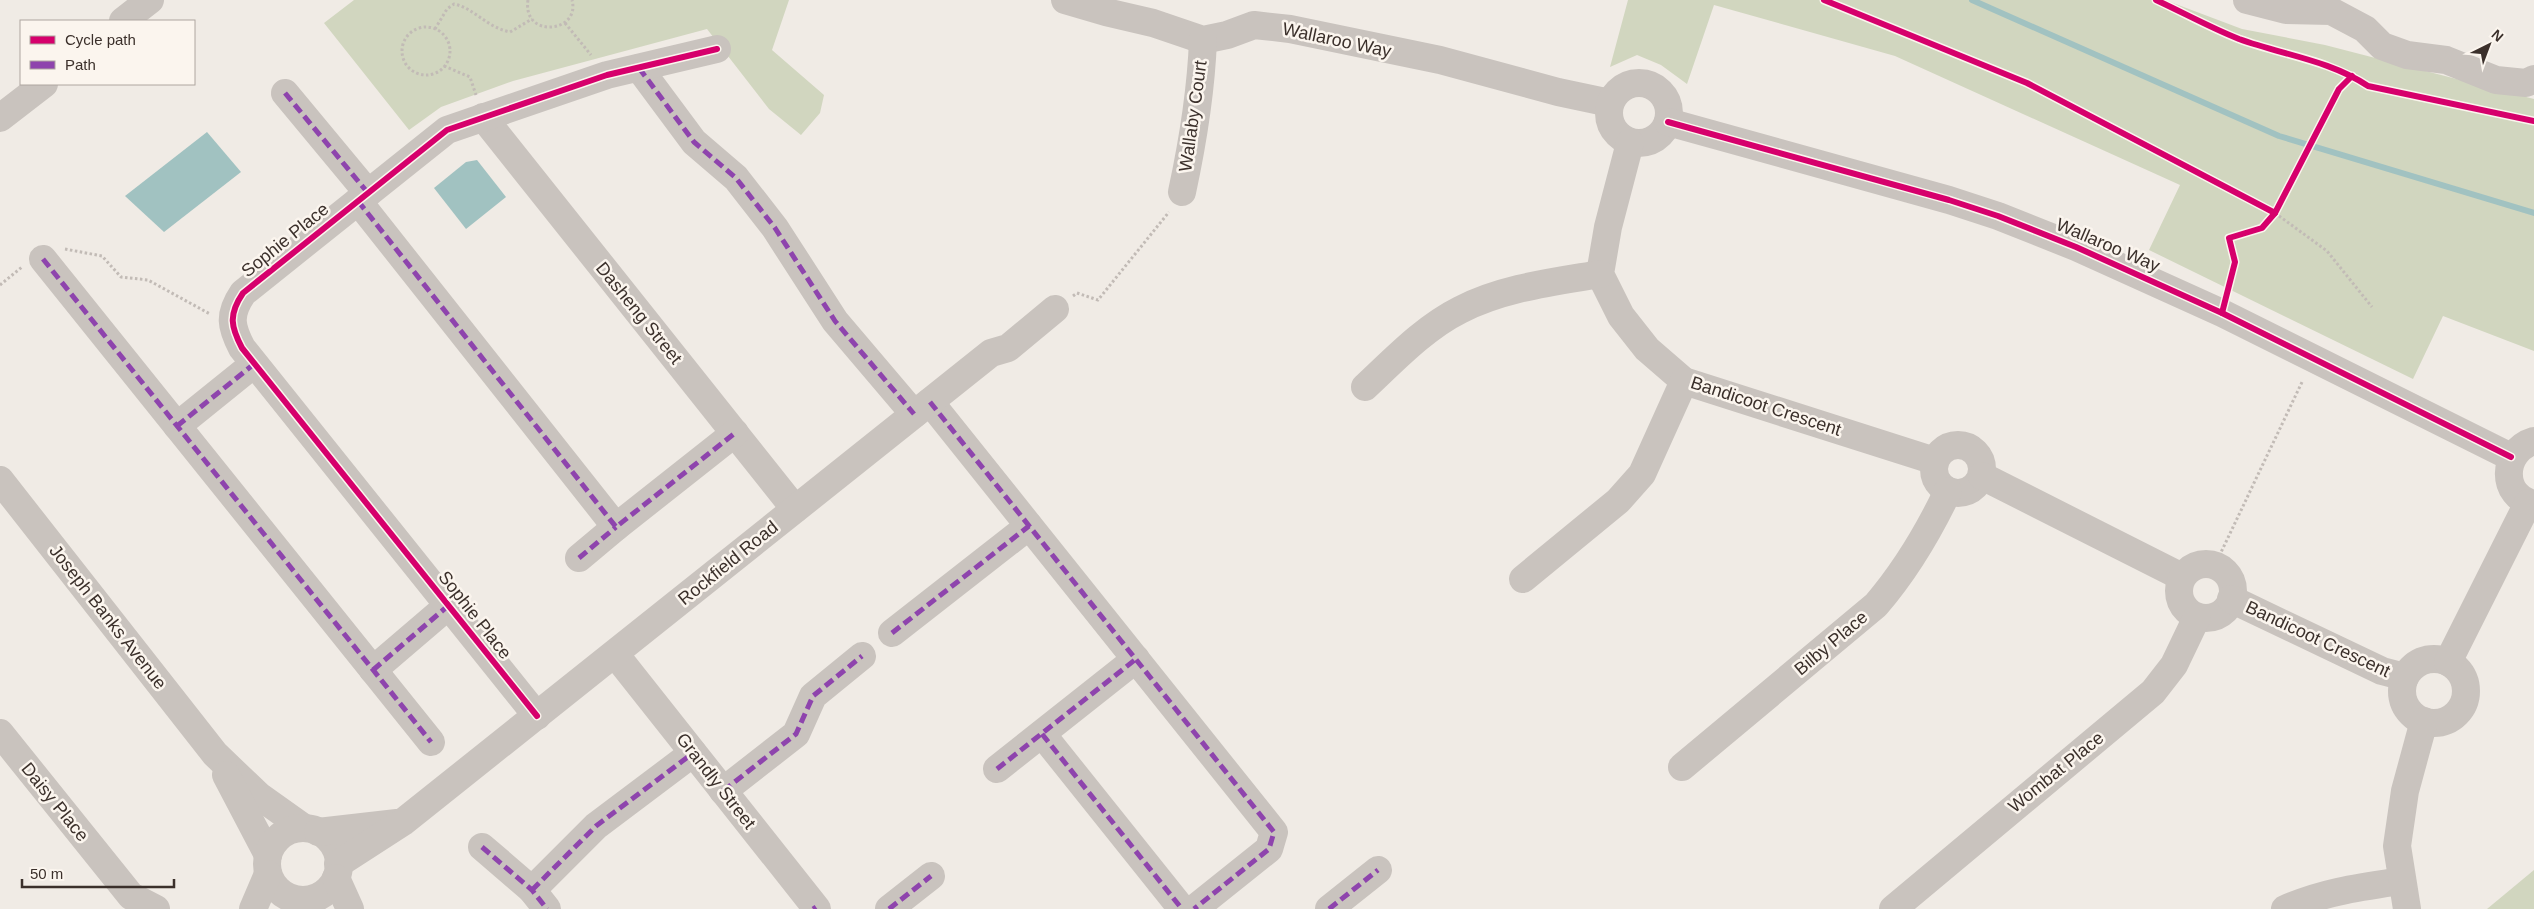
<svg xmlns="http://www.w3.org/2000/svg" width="2534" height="909" viewBox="0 0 2534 909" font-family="Helvetica,sans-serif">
<rect width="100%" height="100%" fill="#f0ebe5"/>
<g fill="#d1d6bf">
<path d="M354,0H789L772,50L824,95L820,113L801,135L769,109L707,29L513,81L441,107L409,130L324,23Z"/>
<path d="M1628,0H2165L2242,29L2325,45L2534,99V351L2443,316L2413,379L2149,250L2180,185L1895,56L1714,5L1687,84L1661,65L1637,55L1610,67Z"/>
<path d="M2534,870V909H2487Z"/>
</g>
<g fill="#a1c2c1">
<path d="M207,132L241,172L164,232L125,196Z"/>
<path d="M477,160L506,197L466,229L434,188L466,162Z"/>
</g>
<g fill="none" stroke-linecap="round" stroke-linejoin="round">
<path stroke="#a1c2c1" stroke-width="6" d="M1972,0L2279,136L2534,213"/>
<g stroke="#c2bbb6" stroke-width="3" stroke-dasharray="2.5 2.5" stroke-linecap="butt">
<path d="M528,0C522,39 581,33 572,0"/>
<path d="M565,23L591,55"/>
<circle cx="426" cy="51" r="24"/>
<path d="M435,29L447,9L454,4C474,8 486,27 510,32L532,19"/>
<path d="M444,66L470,77L476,95"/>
<path d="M2275,213L2327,251L2372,307"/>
<path d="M65,249L102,256L121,277L148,280L210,314"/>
<path d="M0,285L22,267"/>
<path d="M1073,296L1077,293L1098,300L1169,212"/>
<path d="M2215,565L2303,380"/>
</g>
<g stroke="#c9c3be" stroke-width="28">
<path d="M1065,0L1106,12L1153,23L1203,40L1227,35L1254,25L1290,29L1440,60L1558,92L1610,103"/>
<path d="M2247,0L2286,10L2331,11L2365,29L2382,46L2407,55L2446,60L2496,80L2526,83L2534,79"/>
<path d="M123,21L150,0"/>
<path d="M639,68L694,142L736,178L775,228L835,321L914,414"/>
<circle cx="1639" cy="113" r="30"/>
<path d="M285,93L368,193"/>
<path d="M483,117L795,509"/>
<path d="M0,118L44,84"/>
<path d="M1668,122L1949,200L1998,216L2076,247L2222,313L2511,457"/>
<path d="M1630,143L1608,227L1600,274L1621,316L1647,349L1684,381L1935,461"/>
<path d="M1182,192C1193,141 1201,92 1203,40"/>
<path d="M358,201L616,527L735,433"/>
<path d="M43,259L431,742"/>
<path d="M1365,387C1394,360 1424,328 1460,310C1502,288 1553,282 1600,274"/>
<path d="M930,402L1274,832L1269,849L1194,909"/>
<path d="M177,426L254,364"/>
<path d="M2534,441C2501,451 2500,497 2534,504"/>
<circle cx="1958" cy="469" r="24"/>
<path d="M1982,476L2182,577"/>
<path d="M0,480L215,754L259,796L304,828"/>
<path d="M579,558L616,527"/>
<circle cx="2206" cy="591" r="27"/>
<path d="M1523,579L1618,501L1642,474L1684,381"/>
<path d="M2231,599L2382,671L2405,677"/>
<path d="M892,633L1029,526"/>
<path d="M615,654L817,909"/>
<circle cx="2434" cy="691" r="32"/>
<path d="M2448,662L2528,503"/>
<path d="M373,670L449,605"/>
<path d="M537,716L242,348C231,327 228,315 243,293L447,130L607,75L717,49"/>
<path d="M0,733L131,896L156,909"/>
<path d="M1042,734L1182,909"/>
<path d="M1682,767L1876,605C1906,570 1928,533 1948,491"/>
<path d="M997,769L1136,659"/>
<path d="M226,775L268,855"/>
<path d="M723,791L796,734L813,696L862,656"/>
<circle cx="303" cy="864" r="36"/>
<path d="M318,832L397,823"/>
<path d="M482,847L532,890L547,909"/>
<path d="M338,864L403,822L991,353L1008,348L1055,309"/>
<path d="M336,878L350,909"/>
<path d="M532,890L596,826L693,753"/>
<path d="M253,909L268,874"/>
<path d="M889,909L931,876"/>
<path d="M1329,909L1378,870"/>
<path d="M1893,909L2153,692L2174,665L2197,617"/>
<path d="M2285,909C2323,892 2361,887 2401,881"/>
<path d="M2407,909L2397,846L2405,791L2424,721"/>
</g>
<g stroke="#8e44ad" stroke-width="5" stroke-dasharray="10 5" stroke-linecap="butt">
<path d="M639,68L694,142L736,178L775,228L835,321L914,414"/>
<path d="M285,93L368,193"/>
<path d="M358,201L616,527L735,433"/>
<path d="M43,259L431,742"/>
<path d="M930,402L1274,832L1269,849L1194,909"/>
<path d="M177,426L254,364"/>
<path d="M579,558L616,527"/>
<path d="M892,633L1029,526"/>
<path d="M373,670L449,605"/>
<path d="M1042,734L1182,909"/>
<path d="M997,769L1136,659"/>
<path d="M723,791L796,734L813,696L862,656"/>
<path d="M482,847L532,890L547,909"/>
<path d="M532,890L596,826L693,753"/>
<path d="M813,909L816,907"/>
<path d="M889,909L931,876"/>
<path d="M1329,909L1378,870"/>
</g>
<g stroke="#fbf5ee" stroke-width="9">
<g id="cycleway">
<path d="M1824,0L2027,83L2275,213"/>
<path d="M2156,0C2184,13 2211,28 2239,39C2283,55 2329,60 2368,86L2534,121"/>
<path d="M1668,122L1949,200L1998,216L2076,247L2222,313L2511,457"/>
<path d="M2222,313L2235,262L2229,238L2262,228L2275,213L2339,89L2352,76"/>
<path d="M537,716L242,348C231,327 228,315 243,293L447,130L607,75L717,49"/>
</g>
</g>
<use href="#cycleway" stroke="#d6006c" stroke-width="6"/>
</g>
<g text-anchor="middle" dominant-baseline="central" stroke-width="5" stroke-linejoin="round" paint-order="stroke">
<g font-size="18" fill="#3b302b" stroke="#fbf5ee">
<text transform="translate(1337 40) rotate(12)">Wallaroo Way</text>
<text transform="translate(1193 116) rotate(-82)">Wallaby Court</text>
<text transform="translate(285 240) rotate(-39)">Sophie Place</text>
<text transform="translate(2108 245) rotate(23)">Wallaroo Way</text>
<text transform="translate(639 313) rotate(51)">Dasheng Street</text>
<text transform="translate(1766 406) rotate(18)">Bandicoot Crescent</text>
<text transform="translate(728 563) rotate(-39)">Rockfield Road</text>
<text transform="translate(475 615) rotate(52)">Sophie Place</text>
<text transform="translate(108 617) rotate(52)">Joseph Banks Avenue</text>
<text transform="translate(2318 639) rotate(25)">Bandicoot Crescent</text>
<text transform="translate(1831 643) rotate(-40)">Bilby Place</text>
<text transform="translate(2056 772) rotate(-39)">Wombat Place</text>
<text transform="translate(716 781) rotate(52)">Grandly Street</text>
<text transform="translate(55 802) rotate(51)">Daisy Place</text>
</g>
</g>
<rect x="20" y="20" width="175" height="65" fill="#fbf5ee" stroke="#aea6a0"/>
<rect x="30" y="36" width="25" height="8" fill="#d6006c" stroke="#aea6a0"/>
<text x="65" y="45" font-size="15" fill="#3b302b">Cycle path</text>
<rect x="30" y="61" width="25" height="8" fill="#8e44ad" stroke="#aea6a0"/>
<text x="65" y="70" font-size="15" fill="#3b302b">Path</text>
<g transform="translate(2489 45) rotate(42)" stroke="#fbf5ee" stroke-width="4" paint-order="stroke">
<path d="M0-4L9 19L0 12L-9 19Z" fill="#3b302b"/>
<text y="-8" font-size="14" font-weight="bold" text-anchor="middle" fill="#3b302b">N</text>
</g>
<path d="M22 879v8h152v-8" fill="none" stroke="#3b302b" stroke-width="2.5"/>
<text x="30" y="879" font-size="15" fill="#3b302b" stroke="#fbf5ee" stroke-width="4" paint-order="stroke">50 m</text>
</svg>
